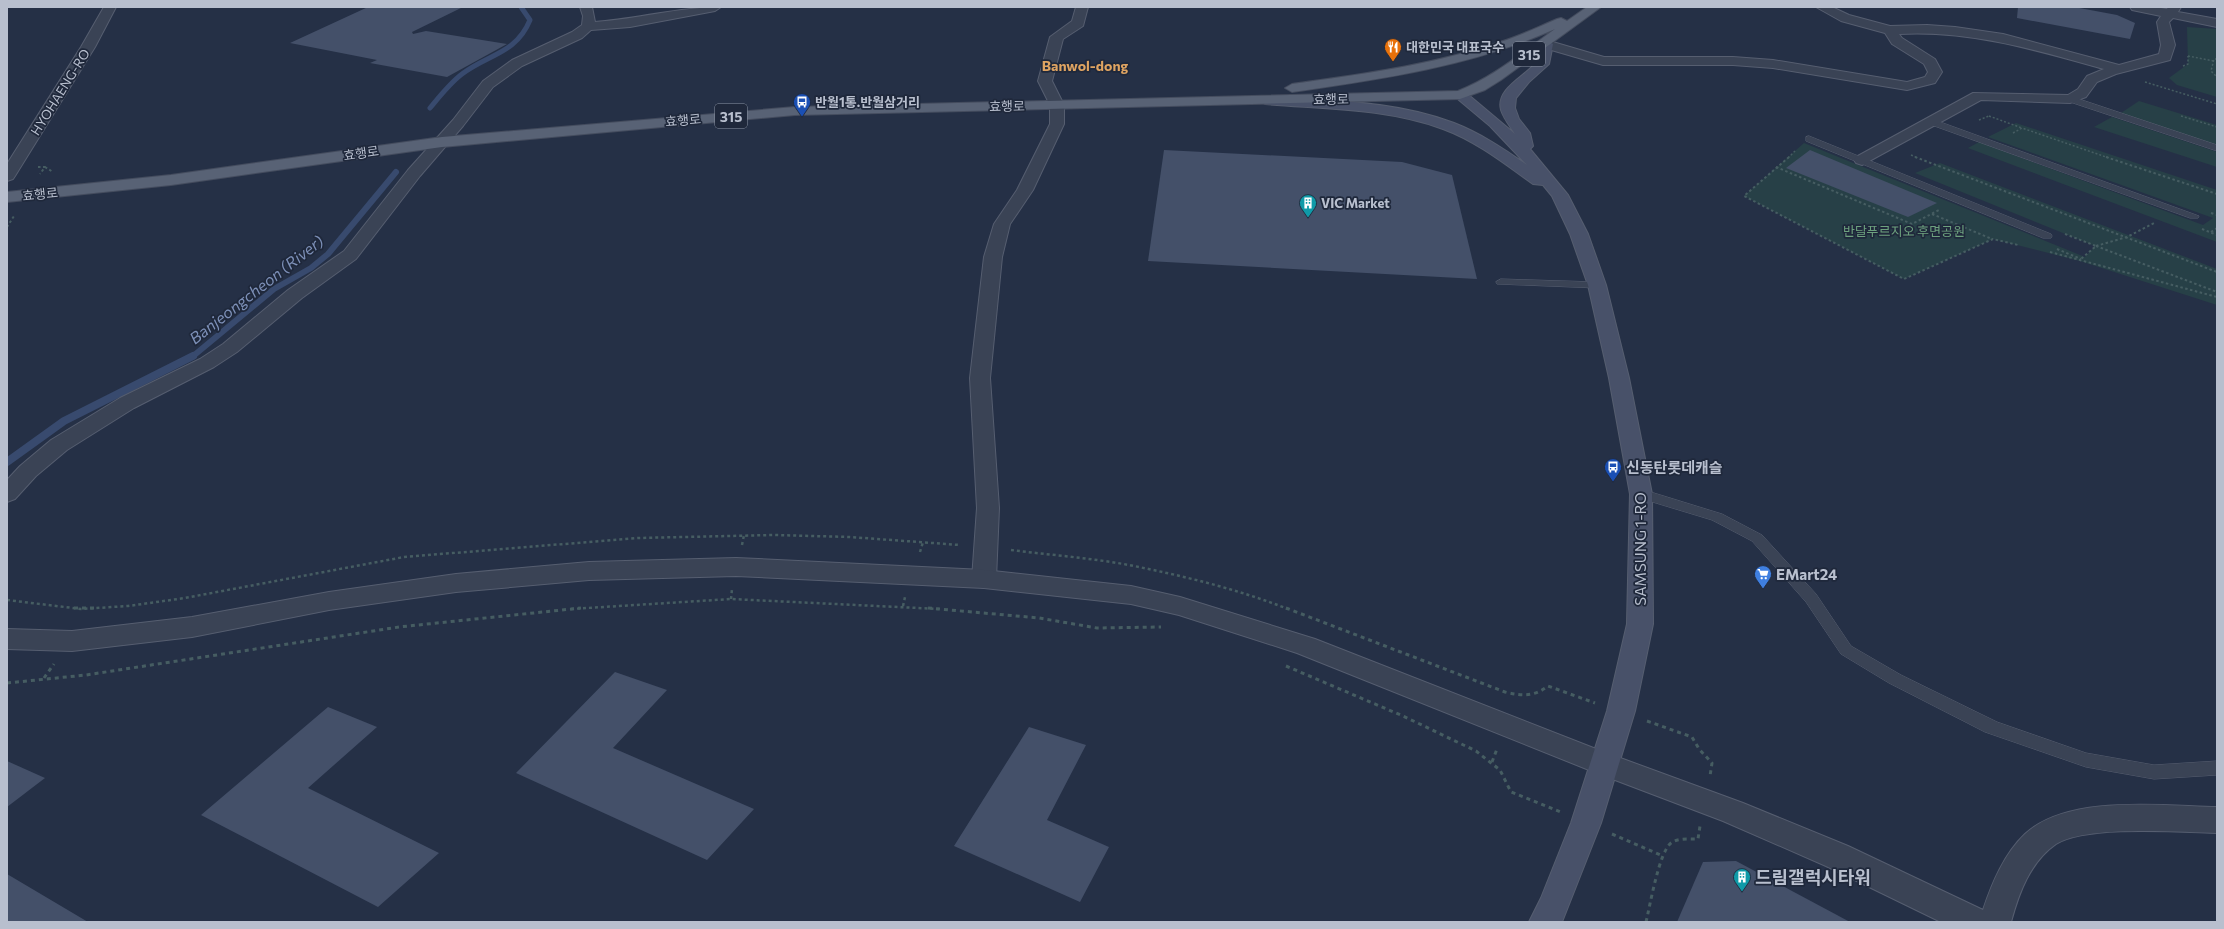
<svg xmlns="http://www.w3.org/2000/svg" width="2224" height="929" viewBox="0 0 2224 929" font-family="Commissioner,'Noto Sans KR',sans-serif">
<rect width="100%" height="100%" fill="#253046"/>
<g fill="#274047">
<path d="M2187,27L2217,29V97L2177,85L2169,78L2188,64Z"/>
<path d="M2139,101L2217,125V145L2121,113Z"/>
<path d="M2112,117L2217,152V167L2094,127Z"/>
<path d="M2016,123L2217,190V242L1968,148L1979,142L2203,225L2213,218L1988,137Z"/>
<path d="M1804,143L2085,257L2095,246L1915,173L1940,163L2217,269V305L2080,261L1993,239L1904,279L1744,196Z"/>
</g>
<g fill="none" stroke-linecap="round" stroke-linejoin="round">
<path stroke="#384a6e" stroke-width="5" d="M430,108C440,96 450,83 462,74C488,54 516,54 530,20L521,7"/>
<path stroke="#384a6e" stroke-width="6" d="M192,357L274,289L311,268L328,254L396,172"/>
<path stroke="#384a6e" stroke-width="8" d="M7,462L64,421L193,356"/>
</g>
<g fill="#445069">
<path d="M368,7H463L412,32L413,34L426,31L507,44L447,77L370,63L377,60L290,43Z"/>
<path d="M2018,7H2074L2117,15L2135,23L2130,39L2017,18Z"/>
<path d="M1164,150L1402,162L1452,175L1477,279L1148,261Z"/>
<path d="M1810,150L1872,176L1937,203L1908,217L1786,168Z"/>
<path d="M615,672L667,690L613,748L754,809L707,860L516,773Z"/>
<path d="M328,707L377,727L308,788L439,853L378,907L201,815Z"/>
<path d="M1029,727L1086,745L1047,820L1109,847L1080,902L954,846Z"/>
<path d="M7,761L45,778L7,807Z"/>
<path d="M1736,861L1850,922H1677L1703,862Z"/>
<path d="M7,874L88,922H7Z"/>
</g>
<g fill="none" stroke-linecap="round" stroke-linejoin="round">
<g stroke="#565e70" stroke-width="1">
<g id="service">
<path d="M2067,97H2073L2217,145V151L2067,101Z"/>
<path d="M1926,119H1932L2199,216L2198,218H2190L1926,123Z"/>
<path d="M1809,136L2051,234L2052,236L2051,238H2043L1806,141V137Z"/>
<path d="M1501,279L1597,282L1602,285L1597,288L1497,284L1496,282Z"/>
<path d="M1641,489L1722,514L1762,535L1816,594L1851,646L1901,675L1997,722L2086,753L2154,765L2217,761V775L2154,779L2086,767L1985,732L1889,683L1841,654L1806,602L1752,541L1712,520L1636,497L1634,494Z"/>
</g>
</g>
<g stroke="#565e70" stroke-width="2">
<g id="minor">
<path d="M580,7H592L595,22C637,19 679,7 721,7L715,11L630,27L591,30L582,38L522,66L493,87L463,126L420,176L356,259L302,298L237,352L214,367L134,408L67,450L36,476L15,499L7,502V480L20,466L51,440L120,398L200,359L223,344L288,290L344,251L408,170L453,120L483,81L512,60L572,32L582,25L583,16Z"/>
<path d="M1076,7H1088L1083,26L1063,39L1052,81L1064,105V124L1033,190L1010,224L1002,257L990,378L999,508L996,579L993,585L984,588L975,585L972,579L977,508L970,378L984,257L994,224L1017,190L1050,124V105L1038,81L1050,37L1072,21Z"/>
<path d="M1816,7H1832L1849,15L1890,26L1927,25L1955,27L2003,34L2119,65L2159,54L2161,45L2157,22L2161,16L2132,10L2130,7H2155L2167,9L2168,7H2181L2178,12L2217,19V27L2173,18L2169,22L2175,45L2170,60L2116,74L2097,82L2086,97L2070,103L1981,100L1862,165L1856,163L1854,160L1856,157L1973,93L2068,95L2078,89L2087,76L2104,69C2036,50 1970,30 1899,34L1902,38L1935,59L1942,72L1935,83L1907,90L1773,68L1733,65H1603L1541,47L1539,44L1546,40L1604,57H1733L1773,60L1907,82L1925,77L1928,72L1924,64L1892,44L1885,33L1841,21Z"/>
<path d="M1604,752L1743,803L1848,846L1983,910C1992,883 2004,854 2025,834C2068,794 2162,806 2217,807V833C2180,832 2086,825 2056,844C2030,862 2019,893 2011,922H1941L1826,866L1723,821L1594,772L1590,764L1594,756Z"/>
</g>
</g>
<g stroke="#565e70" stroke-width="2">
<g id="tertiary">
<path d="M104,7H116L95,47L15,176L13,179L7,181V164L81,47Z"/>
<path d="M736,558L984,570L1131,586L1180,597L1315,639L1614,756L1618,764L1614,772L1604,776L1297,653L1179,615L1131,604L984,588L736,576L589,580L456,592L329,610L192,637L72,651L7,649V629L72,631L192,617L329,592L456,574L589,562Z"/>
</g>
</g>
<g stroke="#565e70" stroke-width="2">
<path id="secondary" d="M1546,40L1553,44L1549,64L1529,82L1516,98L1515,108L1519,119L1530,133L1533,146L1530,149L1568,195L1588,234L1606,285L1629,378L1652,494L1653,624L1635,711L1601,823L1562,922H1529L1541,898L1571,823L1607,711L1627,624L1630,494L1609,378L1588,285L1570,234L1552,196L1543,185L1533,184C1505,164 1476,141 1443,129C1387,108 1323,109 1265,104L1258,100L1265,96C1327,101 1394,100 1454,123C1480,133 1504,149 1527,165L1490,126L1453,95L1455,92H1465L1515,134C1510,126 1504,119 1501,110C1495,88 1528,75 1536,62C1538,58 1538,49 1539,44Z"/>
</g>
<g stroke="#444c5e" stroke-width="2">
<path id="primary" d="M1587,7H1601L1501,80L1485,90L1460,99L795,115L442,147L171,185L7,202V192L171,175L442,137L795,107L1458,91C1494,77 1524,51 1555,29C1472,66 1382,79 1292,92L1285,88L1292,84C1362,74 1433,65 1500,42C1520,36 1538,27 1557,19L1561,18L1567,21Z"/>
</g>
<g stroke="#465d62" stroke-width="1.5" stroke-dasharray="2 2" stroke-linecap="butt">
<path d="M2188,56L2214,61"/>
<path d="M2217,59H2214L2211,71L2217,77"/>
<path d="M2183,66L2188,64V56"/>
<path d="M2145,82L2217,104"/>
<path d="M1989,116L2022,128"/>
<path d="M2181,116L2217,127"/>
<path d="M1979,120L1989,116"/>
<path d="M2013,133L2022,128L2109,158"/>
<path d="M1911,155L1918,158"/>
<path d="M1788,158L1796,150"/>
</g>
<g stroke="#465d62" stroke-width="2" stroke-dasharray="2.5 2.5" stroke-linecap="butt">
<path d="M1789,157L1744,196L1904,279L1993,239L2018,245"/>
<path d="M1915,157L2217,272"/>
<path d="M2106,157L2217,194"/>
<path d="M38,167H45L40,174"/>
<path d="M45,167L53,172"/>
<path d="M1776,167L1912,224L1939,210"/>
<path d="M2211,213L2217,215"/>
<path d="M1932,214L1992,239"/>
<path d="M7,227L14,216"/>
<path d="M2202,229L2217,235"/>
<path d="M2211,232L2217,228"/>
<path d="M2065,234L2096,246L2081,259"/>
<path d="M2096,246L2217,292"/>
<path d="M2096,246L2127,237L2156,222"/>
<path d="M2057,249L2081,259"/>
<path d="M2050,252L2217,297"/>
</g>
<g stroke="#465d62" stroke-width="2.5" stroke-dasharray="3 3" stroke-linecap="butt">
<path d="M742,545L744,535"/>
<path d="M1011,550C1050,555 1091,558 1129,565C1184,576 1237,589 1288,609"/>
<path d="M920,552L923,542"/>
<path d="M731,599L732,589"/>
<path d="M7,600L81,609L128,606L185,598L404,557L638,538L774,535L850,537L960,545"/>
<path d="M903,606L905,597"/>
<path d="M571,609L731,599L939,609"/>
</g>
<g stroke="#465d62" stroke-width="3" stroke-dasharray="4 4" stroke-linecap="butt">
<path d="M74,608H94"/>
<path d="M928,608L1039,618L1097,628L1161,627"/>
<path d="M1286,608L1505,692C1522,696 1534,697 1548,686L1595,703"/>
<path d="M1286,666L1403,716L1476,751L1500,770L1511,792L1561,812"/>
<path d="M44,678L54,664"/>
<path d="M7,683L86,675L399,627L581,608"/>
<path d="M1647,721L1692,737L1699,749L1712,763L1710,776"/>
<path d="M1492,762L1497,749"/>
<path d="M1612,834L1663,856"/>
<path d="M1646,922C1650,906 1659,852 1671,843C1678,838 1689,839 1698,839L1700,826"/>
</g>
<use href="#service" fill="#3a4355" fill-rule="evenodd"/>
<use href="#minor" fill="#3a4355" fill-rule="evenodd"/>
<use href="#tertiary" fill="#3a4355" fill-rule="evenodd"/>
<use href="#secondary" fill="#485169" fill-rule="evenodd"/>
<use href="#primary" fill="#586275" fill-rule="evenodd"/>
</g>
<defs>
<g id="restaurant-pin" transform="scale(0.9)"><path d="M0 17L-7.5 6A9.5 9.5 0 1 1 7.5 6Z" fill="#e8710a" stroke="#1f283b"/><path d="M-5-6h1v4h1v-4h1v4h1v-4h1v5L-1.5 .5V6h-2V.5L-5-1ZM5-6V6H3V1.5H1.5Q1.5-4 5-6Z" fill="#fff"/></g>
<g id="bus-pin" transform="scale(0.9)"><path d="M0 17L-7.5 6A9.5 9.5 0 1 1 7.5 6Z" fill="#1a4fb4" stroke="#1f283b"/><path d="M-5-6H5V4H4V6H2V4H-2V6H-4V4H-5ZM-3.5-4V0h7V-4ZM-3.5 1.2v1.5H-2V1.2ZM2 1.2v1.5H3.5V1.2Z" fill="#fff"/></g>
<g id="building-pin" transform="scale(0.9)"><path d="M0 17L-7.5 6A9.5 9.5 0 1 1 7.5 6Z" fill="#0f9aa8" stroke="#1f283b"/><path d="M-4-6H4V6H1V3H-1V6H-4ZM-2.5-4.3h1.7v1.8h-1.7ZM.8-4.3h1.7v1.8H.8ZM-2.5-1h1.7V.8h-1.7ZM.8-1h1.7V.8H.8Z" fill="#fff"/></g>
<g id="supermarket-pin" transform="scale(0.9)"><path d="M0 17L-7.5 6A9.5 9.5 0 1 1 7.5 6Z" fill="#3f7fe0" stroke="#1f283b"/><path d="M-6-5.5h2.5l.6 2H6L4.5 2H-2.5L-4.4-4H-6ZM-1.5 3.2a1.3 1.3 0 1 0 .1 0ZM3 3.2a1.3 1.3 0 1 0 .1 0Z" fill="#fff"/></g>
</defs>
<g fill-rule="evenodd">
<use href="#restaurant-pin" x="1393" y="47"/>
<use href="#bus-pin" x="802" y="102"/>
<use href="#building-pin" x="1308" y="203"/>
<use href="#bus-pin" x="1613" y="467"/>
<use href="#supermarket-pin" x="1763" y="574"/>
<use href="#building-pin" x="1742" y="877"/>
</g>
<g text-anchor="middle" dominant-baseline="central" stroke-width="3.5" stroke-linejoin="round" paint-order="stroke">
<g font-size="13" font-weight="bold" fill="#b8bfce" stroke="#1f283b" text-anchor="start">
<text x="1406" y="47">대한민국 대표국수</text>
<text x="815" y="102">반월1통.반월삼거리</text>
<text x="1321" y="203">VIC Market</text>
</g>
<g font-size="13" fill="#b8bfce" stroke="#1f283b">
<text transform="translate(60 92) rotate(-58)">HYOHAENG-RO</text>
<text transform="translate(1331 99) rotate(-1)">효행로</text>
<text transform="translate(1007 106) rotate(-1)">효행로</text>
<text transform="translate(683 120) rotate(-5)">효행로</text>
<text transform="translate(361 153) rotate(-8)">효행로</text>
<text transform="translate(40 194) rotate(-6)">효행로</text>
</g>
<g font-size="13" fill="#6da17e" stroke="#1f283b">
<text x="1904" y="231">반달푸르지오 후면공원</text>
</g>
<g fill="#1f283b" stroke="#8a92a2" stroke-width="1">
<rect x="1513" y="42" width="32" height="24" rx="3"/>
<rect x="715" y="104" width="32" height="24" rx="3"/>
</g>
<g font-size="14" font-weight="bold" fill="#b8bfce">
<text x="1529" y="54">315</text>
<text x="731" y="116">315</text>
</g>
<g font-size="14" font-weight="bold" fill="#dfa462" stroke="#1f283b">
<text x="1085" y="65">Banwol-dong</text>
</g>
<g font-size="15" font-weight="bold" fill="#b8bfce" stroke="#1f283b" text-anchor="start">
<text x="1626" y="467">신동탄롯데캐슬</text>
<text x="1776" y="574">EMart24</text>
</g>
<g font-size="15" fill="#b8bfce" stroke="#1f283b">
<text transform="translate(1640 549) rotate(-90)">SAMSUNG 1-RO</text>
</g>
<g font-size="16" font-style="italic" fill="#7d90b8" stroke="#1f283b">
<text transform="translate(256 289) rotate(-38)">Banjeongcheon (River)</text>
</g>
<g font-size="18" font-weight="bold" fill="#b8bfce" stroke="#1f283b" text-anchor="start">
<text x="1755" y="877">드림갤럭시타워</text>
</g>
</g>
<rect width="2224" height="929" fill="none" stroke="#b8bfce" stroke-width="16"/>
</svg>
